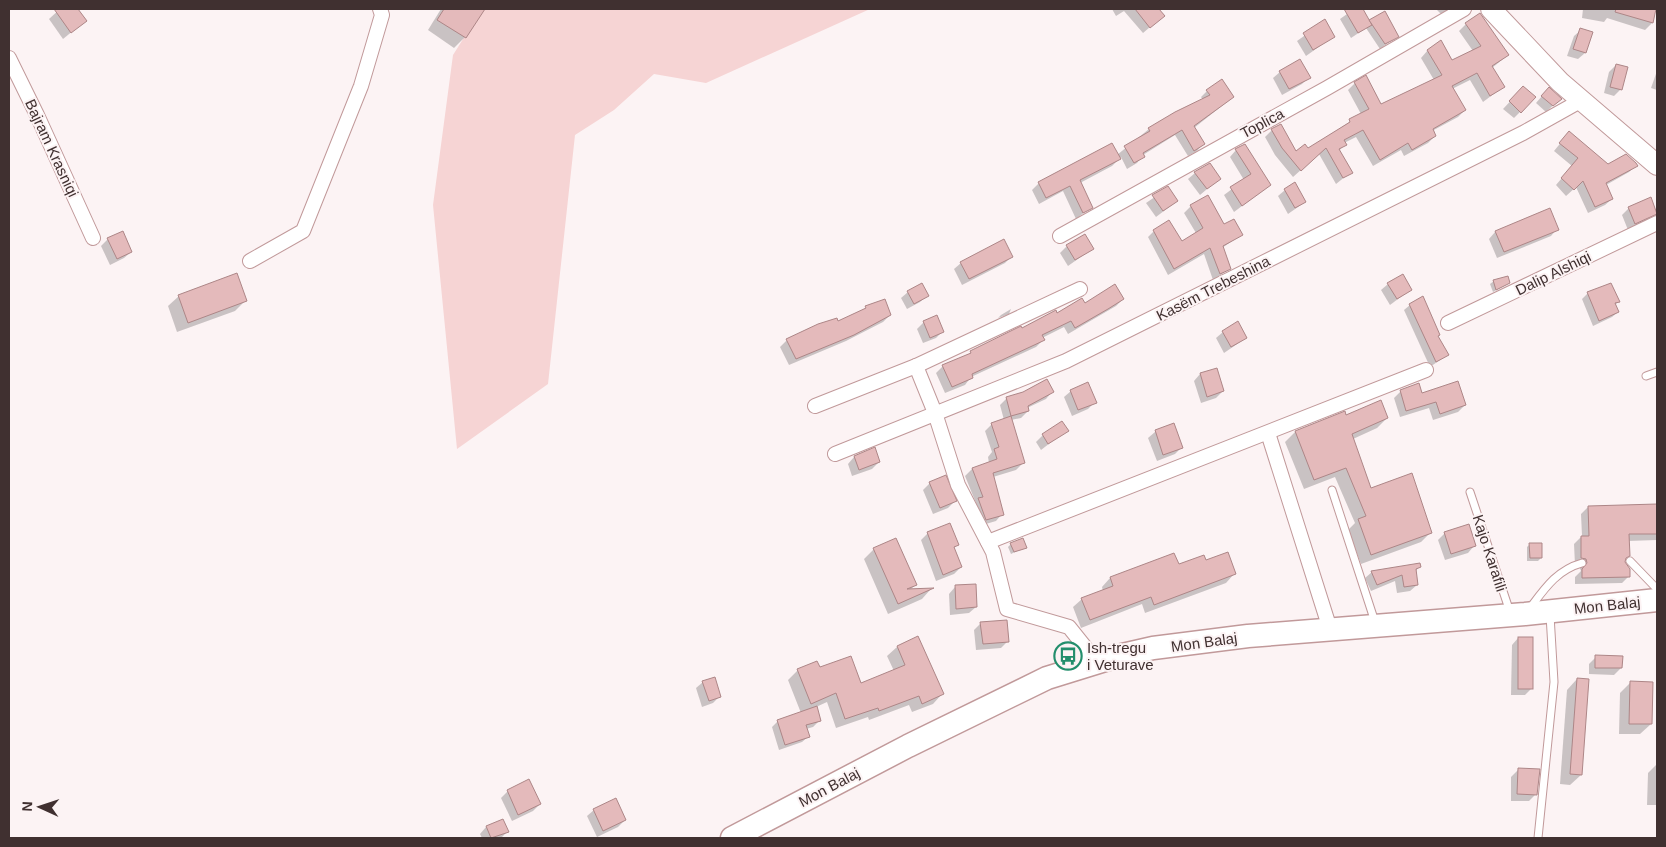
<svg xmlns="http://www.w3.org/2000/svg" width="1666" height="847" viewBox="0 0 1666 847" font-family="Arial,sans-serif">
<rect width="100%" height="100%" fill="#fcf3f4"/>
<path fill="#f6d4d4" d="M482,9H870L706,83L654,74L614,110L575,135L548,384L457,449L433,205L453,55Z"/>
<g fill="#0003">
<path d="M60,9H76L85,21L63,39L49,19Z"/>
<path d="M441,9H483L465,37L454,48L428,30Z"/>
<path d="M1112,9H1157L1163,16L1143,33L1124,11L1116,16Z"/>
<path d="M1354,9H1361L1369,22L1397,36L1380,49L1366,28L1351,38L1340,19Z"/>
<path d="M1436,9H1449L1441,14Z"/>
<path d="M1583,9H1655L1652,23L1645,30L1607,18L1604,22L1582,18Z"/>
<path d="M1325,21L1334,36L1306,56L1297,41Z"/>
<path d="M1466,24L1508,55L1492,68L1503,87L1483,102L1470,80L1452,89L1465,110L1458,117L1432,131L1435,136L1428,143L1404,156L1401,150L1373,166L1356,137L1344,143L1345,144L1339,151L1351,172L1336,184L1319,154L1293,177L1275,155L1265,137L1272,130L1296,153L1308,150L1361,114L1348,90L1355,83L1381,105L1434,80L1421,58L1428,50L1452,62L1473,51L1459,31Z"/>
<path d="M1581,30L1585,53L1578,59L1567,56L1574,36Z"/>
<path d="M1616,65L1621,89L1614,96L1604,93L1609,72Z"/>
<path d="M1657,71V90L1651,88Z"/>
<path d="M1280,72L1309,77L1302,84L1282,95L1273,78Z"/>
<path d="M1207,91L1233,97L1194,128L1203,144L1197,151L1188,156L1175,135L1143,155L1137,163L1127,169L1121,157L1112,166L1080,183L1091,207L1076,219L1063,191L1039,204L1032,190L1039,183L1117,155L1149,129L1203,100L1201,97Z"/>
<path d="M1517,94L1520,112L1514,118L1503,109Z"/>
<path d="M1542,96L1560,99L1546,112L1536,103Z"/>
<path d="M1563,140L1608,166H1636L1629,172L1606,185L1612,199L1605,205L1588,213L1576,187L1566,196L1556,185L1572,166L1554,151Z"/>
<path d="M1236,150L1270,185L1234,212L1224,195L1244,180L1230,157Z"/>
<path d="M1195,173L1219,179L1200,195L1188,179Z"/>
<path d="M1168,188L1177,201L1156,217L1146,203Z"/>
<path d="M1285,190L1305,202L1288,214L1278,196Z"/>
<path d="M1191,206L1241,235L1222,248L1229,269L1213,280L1204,254L1168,275L1148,237L1154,231L1181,243L1196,233L1184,213Z"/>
<path d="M1629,208L1657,214L1650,221L1628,230L1622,215Z"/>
<path d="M1557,229L1551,236L1497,258L1489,239L1495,232Z"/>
<path d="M108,239L131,252L124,258L110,265L101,246Z"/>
<path d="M1067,246L1092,249L1068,266L1060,253Z"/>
<path d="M1012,256L1005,263L962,285L954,269L961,263Z"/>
<path d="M1494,281L1509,283L1493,292L1490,284Z"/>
<path d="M1388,284L1410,290L1390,305L1381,290Z"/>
<path d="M908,292L927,296L920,302L907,309L901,298Z"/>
<path d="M1588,293L1619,301L1615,305L1618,312L1612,317L1593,326L1582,299Z"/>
<path d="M179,296L245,301L235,311L177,332L168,306Z"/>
<path d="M1123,299L1116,306L1068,334L1064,327L1042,338L1043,340L1036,347L971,377L965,385L945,393L936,373L943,366L1057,314L1085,305Z"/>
<path d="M1410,305L1437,336L1447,355L1430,367L1404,310Z"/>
<path d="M866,308L890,315L883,322L846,341L789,365L780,347L787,340L838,323Z"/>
<path d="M1011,309L1009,314L998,318L1001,315Z"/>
<path d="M924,322L943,331L936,338L923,343L917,329Z"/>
<path d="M1223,332L1246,338L1224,353L1216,338Z"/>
<path d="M1216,369L1223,391L1216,398L1201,403L1194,381L1200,374Z"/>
<path d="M1071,391L1095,402L1088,409L1072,416L1064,397Z"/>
<path d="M1401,391L1421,394L1465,405L1458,412L1433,420L1429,408L1400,417L1394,398Z"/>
<path d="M1052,392L1046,399L1027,408L1028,411L1021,418L1011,420L1023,463L1016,470L993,477L1002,514L996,521L979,526L972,506L976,503L965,476L972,469L989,463L988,457L992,452L985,431L992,424L1004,420L1000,405L1007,398Z"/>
<path d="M1344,413L1345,417L1387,418L1377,428L1353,439L1370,489L1431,532L1421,542L1361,564L1348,530L1355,523L1335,477L1304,489L1285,442L1295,432Z"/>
<path d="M1174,425L1182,447L1175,454L1157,461L1148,438L1155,432Z"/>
<path d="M1067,430L1041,450L1036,442L1043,435Z"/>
<path d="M854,457L879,462L872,469L852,476L848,464Z"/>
<path d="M930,483L955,501L948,508L933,514L923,490Z"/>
<path d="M1657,506V540L1628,541L1624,560L1629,576L1622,583L1575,584V577L1581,571L1579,566L1575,565L1574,544L1582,536L1581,514L1588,507Z"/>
<path d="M928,533L957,545L953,549L961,567L954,574L936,581L921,540Z"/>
<path d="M1445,533L1474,546L1468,553L1445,560L1438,540Z"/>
<path d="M1011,544L1025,547L1011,554L1008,547Z"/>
<path d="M1530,544L1541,558L1538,561H1527V547Z"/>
<path d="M874,549L915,585L910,590H930L922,599L888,614L864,559Z"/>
<path d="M1174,554L1178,565L1205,562L1234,574L1226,583L1145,613L1142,604L1081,628L1073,607L1082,599L1103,591L1102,587L1110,578Z"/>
<path d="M1419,567L1415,572L1417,585L1410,591L1397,593L1395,581L1371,591L1365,578L1372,572Z"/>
<path d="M955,587L976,607L969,613L950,615L949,594Z"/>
<path d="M981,623L1008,641L1001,648L976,650L974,630Z"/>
<path d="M1518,638L1532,688L1525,695H1511L1512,645Z"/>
<path d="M897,647L942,694L933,704L912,712L909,705L869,720L868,717L836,728L827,702L816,707L819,721L813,727L806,729L809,736L802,742L779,750L772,727L778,721L801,713L788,680L798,670L819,668L860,684L894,671L887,656Z"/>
<path d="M1596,657L1621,668L1614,675L1589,674V664Z"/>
<path d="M1577,679L1581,775L1570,785L1560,784L1567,690Z"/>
<path d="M703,682L720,696L713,703L702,707L696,688Z"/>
<path d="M1631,682L1651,724L1640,734H1619L1620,693Z"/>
<path d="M1657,764V805H1647L1648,773Z"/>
<path d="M1518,770L1536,794L1529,801H1511V777Z"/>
<path d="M529,781L540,804L533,811L512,821L501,798L508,791Z"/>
<path d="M594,810L625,820L618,827L597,837L587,816Z"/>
<path d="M486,827L507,832L501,838H482L480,834Z"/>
</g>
<g fill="#e4babb" stroke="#ad8687">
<path d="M54,9H78L87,21L71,33Z"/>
<path d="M444,9H485L466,38L437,20Z"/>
<path d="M1135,9H1159L1165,16L1150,28Z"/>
<path d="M1344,9H1363L1372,25L1358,33Z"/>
<path d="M1616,9H1656L1653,23L1615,12Z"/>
<path d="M1385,11L1399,37L1385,44L1369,20Z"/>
<path d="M1480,13L1509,55L1492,66L1505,87L1490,96L1477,73L1452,86L1466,110L1433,129L1436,136L1412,150L1408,143L1380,160L1363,130L1344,140L1347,145L1339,149L1353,173L1343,178L1326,148L1301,171L1282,148L1271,129L1281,124L1296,151L1305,144L1308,148L1350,122L1349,119L1369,109L1354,82L1366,75L1381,104L1442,75L1427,50L1441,40L1452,60L1481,46L1465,23Z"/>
<path d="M1325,19L1335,37L1313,50L1303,33Z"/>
<path d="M1580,28L1593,32L1586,53L1573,49Z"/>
<path d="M1300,59L1311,78L1289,89L1279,71Z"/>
<path d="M1616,64L1628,67L1622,90L1610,87Z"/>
<path d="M1222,79L1234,97L1194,126L1205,144L1194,151L1182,130L1143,153L1145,157L1134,163L1124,146L1150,131L1148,128L1175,112L1210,95L1206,90Z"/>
<path d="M1523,86L1536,97L1521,113L1509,101Z"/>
<path d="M1549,87L1562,99L1553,106L1541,96Z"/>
<path d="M1569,131L1608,164L1626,154L1636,163L1638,166L1606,183L1613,199L1595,207L1583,181L1574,190L1561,178L1578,158L1559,143Z"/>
<path d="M1112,143L1121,159L1080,180L1093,208L1083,213L1070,186L1046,198L1038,182Z"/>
<path d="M1245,144L1271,185L1242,206L1230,187L1251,174L1235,149Z"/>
<path d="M1210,163L1221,179L1207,189L1194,172Z"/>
<path d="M1295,182L1306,202L1295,208L1284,189Z"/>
<path d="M1168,186L1178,201L1163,211L1152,195Z"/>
<path d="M1208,195L1224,224L1234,219L1243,235L1223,246L1231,269L1220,274L1210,248L1174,269L1153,230L1169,220L1182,241L1203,228L1190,205Z"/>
<path d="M1651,197L1657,214L1635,224L1628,207Z"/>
<path d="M1550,208L1559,230L1504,252L1495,231Z"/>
<path d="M123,231L132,252L117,259L107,238Z"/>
<path d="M1085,234L1094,249L1075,260L1066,245Z"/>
<path d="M1004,239L1013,257L969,279L960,262Z"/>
<path d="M237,273L247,301L188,323L178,295Z"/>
<path d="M1403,274L1412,290L1397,299L1387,283Z"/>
<path d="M1508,276L1510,283L1496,290L1493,280Z"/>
<path d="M922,283L929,296L914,304L907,291Z"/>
<path d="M1611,283L1620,302L1615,303L1619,312L1599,321L1587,292Z"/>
<path d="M1115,284L1124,299L1108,309L1075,328L1071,321L1042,335L1045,340L972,374L973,378L952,387L942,365L971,353L970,351L1021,326L1022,328L1056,310L1057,313L1082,298L1085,303Z"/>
<path d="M1423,296L1440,335L1438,336L1449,355L1436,362L1409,304Z"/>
<path d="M885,299L891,315L854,335L796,359L786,339L818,324L837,318L838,321L866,308L865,306Z"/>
<path d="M937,315L944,332L930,338L923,321Z"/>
<path d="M1238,321L1247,338L1231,347L1222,331Z"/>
<path d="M1217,368L1224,391L1207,397L1200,373Z"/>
<path d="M1047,379L1054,392L1028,406L1029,411L1011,416L1006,397L1023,392Z"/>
<path d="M1458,381L1466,405L1440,414L1436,402L1406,411L1400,390L1419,383L1422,393Z"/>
<path d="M1088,382L1097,403L1078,410L1070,390Z"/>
<path d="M1381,400L1388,418L1352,434L1371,488L1412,473L1432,533L1371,555L1358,519L1366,516L1346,468L1314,480L1295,431L1345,411L1346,415Z"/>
<path d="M1011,416L1025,463L993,473L1004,515L986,520L978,498L983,497L972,468L997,459L994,449L999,447L991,423Z"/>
<path d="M1062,421L1069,431L1048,444L1042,434Z"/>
<path d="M1174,423L1183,448L1163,455L1155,430Z"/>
<path d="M875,447L880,462L859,470L854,456Z"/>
<path d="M946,475L957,501L940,508L929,482Z"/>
<path d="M1657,504V534H1629L1630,556L1626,558L1625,562L1630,569V577L1582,578V569L1587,563L1586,559L1581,558V536H1589L1588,506Z"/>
<path d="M950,523L959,545L954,547L962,567L943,575L927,532Z"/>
<path d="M1469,524L1476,546L1451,554L1444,532Z"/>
<path d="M896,538L917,585L907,589L934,588L898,604L873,548Z"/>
<path d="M1023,538L1027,548L1014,552L1010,543Z"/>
<path d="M1529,543H1542V558H1530Z"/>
<path d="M1228,552L1236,574L1154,605L1151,597L1090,620L1081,598L1113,586L1110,577L1174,553L1179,564L1204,555L1206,560Z"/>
<path d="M1420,563L1421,567L1416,569L1418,585L1404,587L1402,575L1377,585L1371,571Z"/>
<path d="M976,584L977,607L956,609L955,585Z"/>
<path d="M1007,620L1009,642L983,644L980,622Z"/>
<path d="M918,636L944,694L922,704L919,696L879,711L878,708L845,719L836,693L811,704L797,669L817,661L820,667L851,656L861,683L905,665L897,646Z"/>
<rect x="1518" y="637" width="15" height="52"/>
<path d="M1595,655L1623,656L1622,668H1595Z"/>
<path d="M715,677L721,697L709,701L702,681Z"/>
<path d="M1577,678L1589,679L1582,775L1570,774Z"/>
<path d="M1630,681L1653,682L1652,724H1629Z"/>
<path d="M817,706L821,721L806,725L810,737L785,745L777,720Z"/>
<path d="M1518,768L1540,769L1537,795L1517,794Z"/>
<path d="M529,779L541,804L518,815L507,790Z"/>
<path d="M616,798L626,820L603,831L593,809Z"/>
<path d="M503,819L509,832L491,838L486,826Z"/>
</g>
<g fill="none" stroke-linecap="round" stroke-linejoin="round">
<g stroke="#c1999a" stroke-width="9">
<g id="lane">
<path d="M1646,376L1657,372"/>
<path d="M1332,490L1375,622"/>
<path d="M1470,492L1510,612"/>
<path d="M1630,561L1657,589"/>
<path d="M1530,608C1545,588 1557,570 1582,563"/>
<path d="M1538,838L1554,682L1550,615"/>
</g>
</g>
<g stroke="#c1999a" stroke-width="16">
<g id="street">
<path d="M9,58L37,115L93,238"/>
<path d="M1060,236L1327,88L1464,9"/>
<path d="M250,261L303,231L361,86L382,15L380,9"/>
<path d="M1448,323L1657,223"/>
<path d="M916,366L935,413L958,485L993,552L1007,609L1069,627L1085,647L1090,664"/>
<path d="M815,406L916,366L1080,289"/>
<path d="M1268,433L1330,629"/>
<path d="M835,454L1066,361L1523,133L1582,100"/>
<path d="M988,542L1426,370"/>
</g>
</g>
<g stroke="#c1999a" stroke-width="22">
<path id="secondary" d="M1491,9L1560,82L1657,165"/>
</g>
<g stroke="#c1999a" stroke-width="25">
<path id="primary" d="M732,838L908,746L1047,678L1118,656L1153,648L1248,636L1525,614L1657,600"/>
</g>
<use href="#lane" stroke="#fff" stroke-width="7"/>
<use href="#street" stroke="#fff" stroke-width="14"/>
<use href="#secondary" stroke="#fff" stroke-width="20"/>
<use href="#primary" stroke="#fff" stroke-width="22"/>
</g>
<defs>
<g id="bus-ring" transform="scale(1.4375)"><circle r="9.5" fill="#fcf3f4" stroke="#238e6c" stroke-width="1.5"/><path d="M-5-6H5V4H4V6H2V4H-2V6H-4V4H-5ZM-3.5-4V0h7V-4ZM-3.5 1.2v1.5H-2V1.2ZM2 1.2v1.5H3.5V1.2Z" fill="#238e6c"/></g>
</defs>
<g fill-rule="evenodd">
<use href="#bus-ring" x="1068" y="656"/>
</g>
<g text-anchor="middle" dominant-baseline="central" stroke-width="4" stroke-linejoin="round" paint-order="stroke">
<g font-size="15" fill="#403030" stroke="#fcf3f4">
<text transform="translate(1262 123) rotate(-28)">Toplica</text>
<text transform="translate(52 148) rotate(65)">Bajram Krasniqi</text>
<text transform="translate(1553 273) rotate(-26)">Dalip Alshiqi</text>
<text transform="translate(1213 288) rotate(-27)">Kasëm Trebeshina</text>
<text transform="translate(1490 553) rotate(72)">Kajo Karafili</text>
<text transform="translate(1607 605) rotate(-6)">Mon Balaj</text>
<text transform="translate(1204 642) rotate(-8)">Mon Balaj</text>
<text transform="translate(829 787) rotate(-28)">Mon Balaj</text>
</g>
<g font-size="15" fill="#403030" stroke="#fcf3f4" text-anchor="start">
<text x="1087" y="647">Ish-tregu<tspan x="1087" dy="17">i Veturave</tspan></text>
</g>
</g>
<rect width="1666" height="847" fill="none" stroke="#403030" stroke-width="20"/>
<g transform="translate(40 807) rotate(273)" stroke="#fcf3f4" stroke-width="4" paint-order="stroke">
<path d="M0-4L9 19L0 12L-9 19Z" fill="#403030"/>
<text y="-8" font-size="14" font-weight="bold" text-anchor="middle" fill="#403030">N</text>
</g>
</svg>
